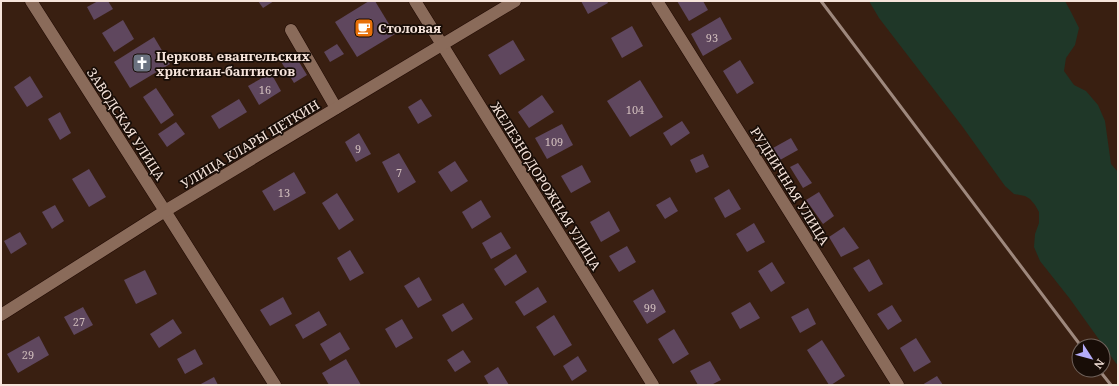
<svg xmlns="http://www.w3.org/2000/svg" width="1119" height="386" viewBox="0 0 1119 386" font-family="'Noto Serif',serif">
<rect width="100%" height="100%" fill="#391f11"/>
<path fill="#1f3728" d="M869,1H1065L1071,12L1079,28L1075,45L1066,58L1064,71L1074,85L1086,91L1098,105L1105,121L1111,164L1118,172V366L1070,299L1040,261L1034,247L1035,234L1039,223V212L1035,205L1030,199L1025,196L1014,194L1005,186L962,126L879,18Z"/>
<g fill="#5f475e">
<path d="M98,1H108L113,9L94,20L87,7Z"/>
<path d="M258,1H274L263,8Z"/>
<path d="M369,1H375L395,34L357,57L335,22Z"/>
<path d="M581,1H607L608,3L588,14Z"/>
<path d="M677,1H703L708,10L689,21Z"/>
<path d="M720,17L732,39L703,56L691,34Z"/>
<path d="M123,20L134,39L114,52L102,33Z"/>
<path d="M632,26L643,46L622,58L611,38Z"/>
<path d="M154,37L170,64L130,88L114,62Z"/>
<path d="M513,40L525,60L500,75L488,55Z"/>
<path d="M337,44L344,54L330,62L324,52Z"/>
<path d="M293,52L307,75L294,83L280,60Z"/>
<path d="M740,60L754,83L737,94L723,71Z"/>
<path d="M271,73L281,91L259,105L248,86Z"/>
<path d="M30,76L43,97L27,107L14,87Z"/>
<path d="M640,80L663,117L630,137L607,101Z"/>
<path d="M156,88L174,115L161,124L143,97Z"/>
<path d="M542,95L554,112L529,128L518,112Z"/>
<path d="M239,99L247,112L219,129L211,116Z"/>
<path d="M421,99L432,116L418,124L408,107Z"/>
<path d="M60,112L71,133L60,140L48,119Z"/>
<path d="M682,121L690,133L671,146L663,133Z"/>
<path d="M176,122L185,134L167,147L158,134Z"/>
<path d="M562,124L573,145L547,159L535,138Z"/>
<path d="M359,133L371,154L356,162L345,142Z"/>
<path d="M791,138L798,150L780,160L773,148Z"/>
<path d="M399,153L416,182L398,193L382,162Z"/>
<path d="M703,154L709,167L696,173L690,160Z"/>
<path d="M455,161L468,181L451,192L438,172Z"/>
<path d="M798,163L812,183L803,188L790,167Z"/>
<path d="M582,165L591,182L571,193L561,176Z"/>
<path d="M89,169L106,197L89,207L72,179Z"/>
<path d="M294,172L306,193L274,211L262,191Z"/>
<path d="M729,189L741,209L725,218L714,198Z"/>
<path d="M819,192L834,216L823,224L806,200Z"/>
<path d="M337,193L354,220L339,230L322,203Z"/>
<path d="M670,197L678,211L665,219L656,205Z"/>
<path d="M481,200L491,217L472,229L462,212Z"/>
<path d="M55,205L64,221L52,229L42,212Z"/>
<path d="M609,211L620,231L601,242L590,222Z"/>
<path d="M754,223L765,242L747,252L736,234Z"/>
<path d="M844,227L859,248L841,257L829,237Z"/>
<path d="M20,232L27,244L11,254L4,241Z"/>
<path d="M501,232L511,248L491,259L482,243Z"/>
<path d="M627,246L636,262L619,272L609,256Z"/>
<path d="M350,250L364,273L350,281L337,258Z"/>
<path d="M516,254L527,272L505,286L494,269Z"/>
<path d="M869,259L883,284L869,292L853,268Z"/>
<path d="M772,262L785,283L771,292L758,271Z"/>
<path d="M145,270L157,294L136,304L124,280Z"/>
<path d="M419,277L432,300L418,308L404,286Z"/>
<path d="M538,287L547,302L524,316L515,302Z"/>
<path d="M653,289L666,312L647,324L633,301Z"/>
<path d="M283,297L292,314L270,326L260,310Z"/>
<path d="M750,302L760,318L740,329L731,313Z"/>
<path d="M463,303L473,319L452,332L442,315Z"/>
<path d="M892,305L902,321L888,330L877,314Z"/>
<path d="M83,307L93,325L74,335L64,317Z"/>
<path d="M808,308L816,324L800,333L791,317Z"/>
<path d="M319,311L327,325L303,339L295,325Z"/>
<path d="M554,315L572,345L554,356L536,327Z"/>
<path d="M173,319L182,333L159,348L150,334Z"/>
<path d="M402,319L413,338L396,348L385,329Z"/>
<path d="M674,329L689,354L673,364L658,339Z"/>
<path d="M340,332L350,349L330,361L320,344Z"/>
<path d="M39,336L49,355L18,373L7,354Z"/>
<path d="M916,338L931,362L914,372L900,348Z"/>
<path d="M822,340L845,376L831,385H829L807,350Z"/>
<path d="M195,349L203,364L185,374L177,359Z"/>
<path d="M463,350L471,362L455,372L447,360Z"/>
<path d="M578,356L587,371L572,381L563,366Z"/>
<path d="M346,359L361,385H329L322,373Z"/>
<path d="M710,361L721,380L711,385H698L690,371Z"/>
<path d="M498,367L509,385H489L484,376Z"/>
<path d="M937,376L943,385H922Z"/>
<path d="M214,377L218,385H199Z"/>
</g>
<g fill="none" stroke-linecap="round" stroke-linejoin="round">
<g stroke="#1f0800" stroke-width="13">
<g id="minor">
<path d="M31,1L165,211L275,385"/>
<path d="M415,1L653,385"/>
<path d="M657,1L898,385"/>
<path d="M291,30L336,108"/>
<path d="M1,315L165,211L515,1"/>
</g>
</g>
<use href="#minor" stroke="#8a6b5a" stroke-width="12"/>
<g stroke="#9e887d" stroke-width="3">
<path d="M821,1L1081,346"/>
<path d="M1099,370L1111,385"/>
</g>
</g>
<defs>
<g id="cafe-square" transform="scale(1)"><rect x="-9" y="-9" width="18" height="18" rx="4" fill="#e8710a" stroke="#180d07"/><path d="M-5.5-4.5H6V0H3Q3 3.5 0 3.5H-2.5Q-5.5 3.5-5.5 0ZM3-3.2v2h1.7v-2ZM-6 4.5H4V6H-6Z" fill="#fff"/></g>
<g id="church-square" transform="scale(1)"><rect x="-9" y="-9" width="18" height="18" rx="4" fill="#6b7280" stroke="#180d07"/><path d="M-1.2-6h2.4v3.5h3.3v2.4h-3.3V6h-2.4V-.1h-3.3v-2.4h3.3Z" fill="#fff"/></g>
</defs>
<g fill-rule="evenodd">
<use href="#cafe-square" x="364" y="28"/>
<use href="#church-square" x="142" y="63"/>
</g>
<g text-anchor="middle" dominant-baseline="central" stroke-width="3.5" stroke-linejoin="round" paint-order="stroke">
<g font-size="11" fill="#d0bdbc">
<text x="712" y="37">93</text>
<text x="265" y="89">16</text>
<text x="635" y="109">104</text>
<text x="554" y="141">109</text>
<text x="358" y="148">9</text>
<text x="399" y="172">7</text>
<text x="284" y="192">13</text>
<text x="650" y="307">99</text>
<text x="79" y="321">27</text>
<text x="28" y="354">29</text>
</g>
<g font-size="13" font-weight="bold" fill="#f6e4db" stroke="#180d07" text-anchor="start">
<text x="378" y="28">Столовая</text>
<text x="156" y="56">Церковь евангельских<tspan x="156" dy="15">христиан-баптистов</tspan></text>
</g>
<g font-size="13" fill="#f6e4db" stroke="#180d07">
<text transform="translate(126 124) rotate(57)">ЗАВОДСКАЯ УЛИЦА</text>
<text transform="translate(250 144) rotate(-31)">УЛИЦА КЛАРЫ ЦЕТКИН</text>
<text transform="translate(546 186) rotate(58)">ЖЕЛЕЗНОДОРОЖНАЯ УЛИЦА</text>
<text transform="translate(790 186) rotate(58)">РУДНИЧНАЯ УЛИЦА</text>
</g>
</g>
<rect width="1119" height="386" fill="none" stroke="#f6e4db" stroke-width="4"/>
<g transform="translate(1091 358) rotate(126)"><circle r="19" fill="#180d07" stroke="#71635c"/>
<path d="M0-3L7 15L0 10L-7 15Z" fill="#b4acf9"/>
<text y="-6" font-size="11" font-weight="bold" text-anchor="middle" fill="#f6e4db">N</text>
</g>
</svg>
